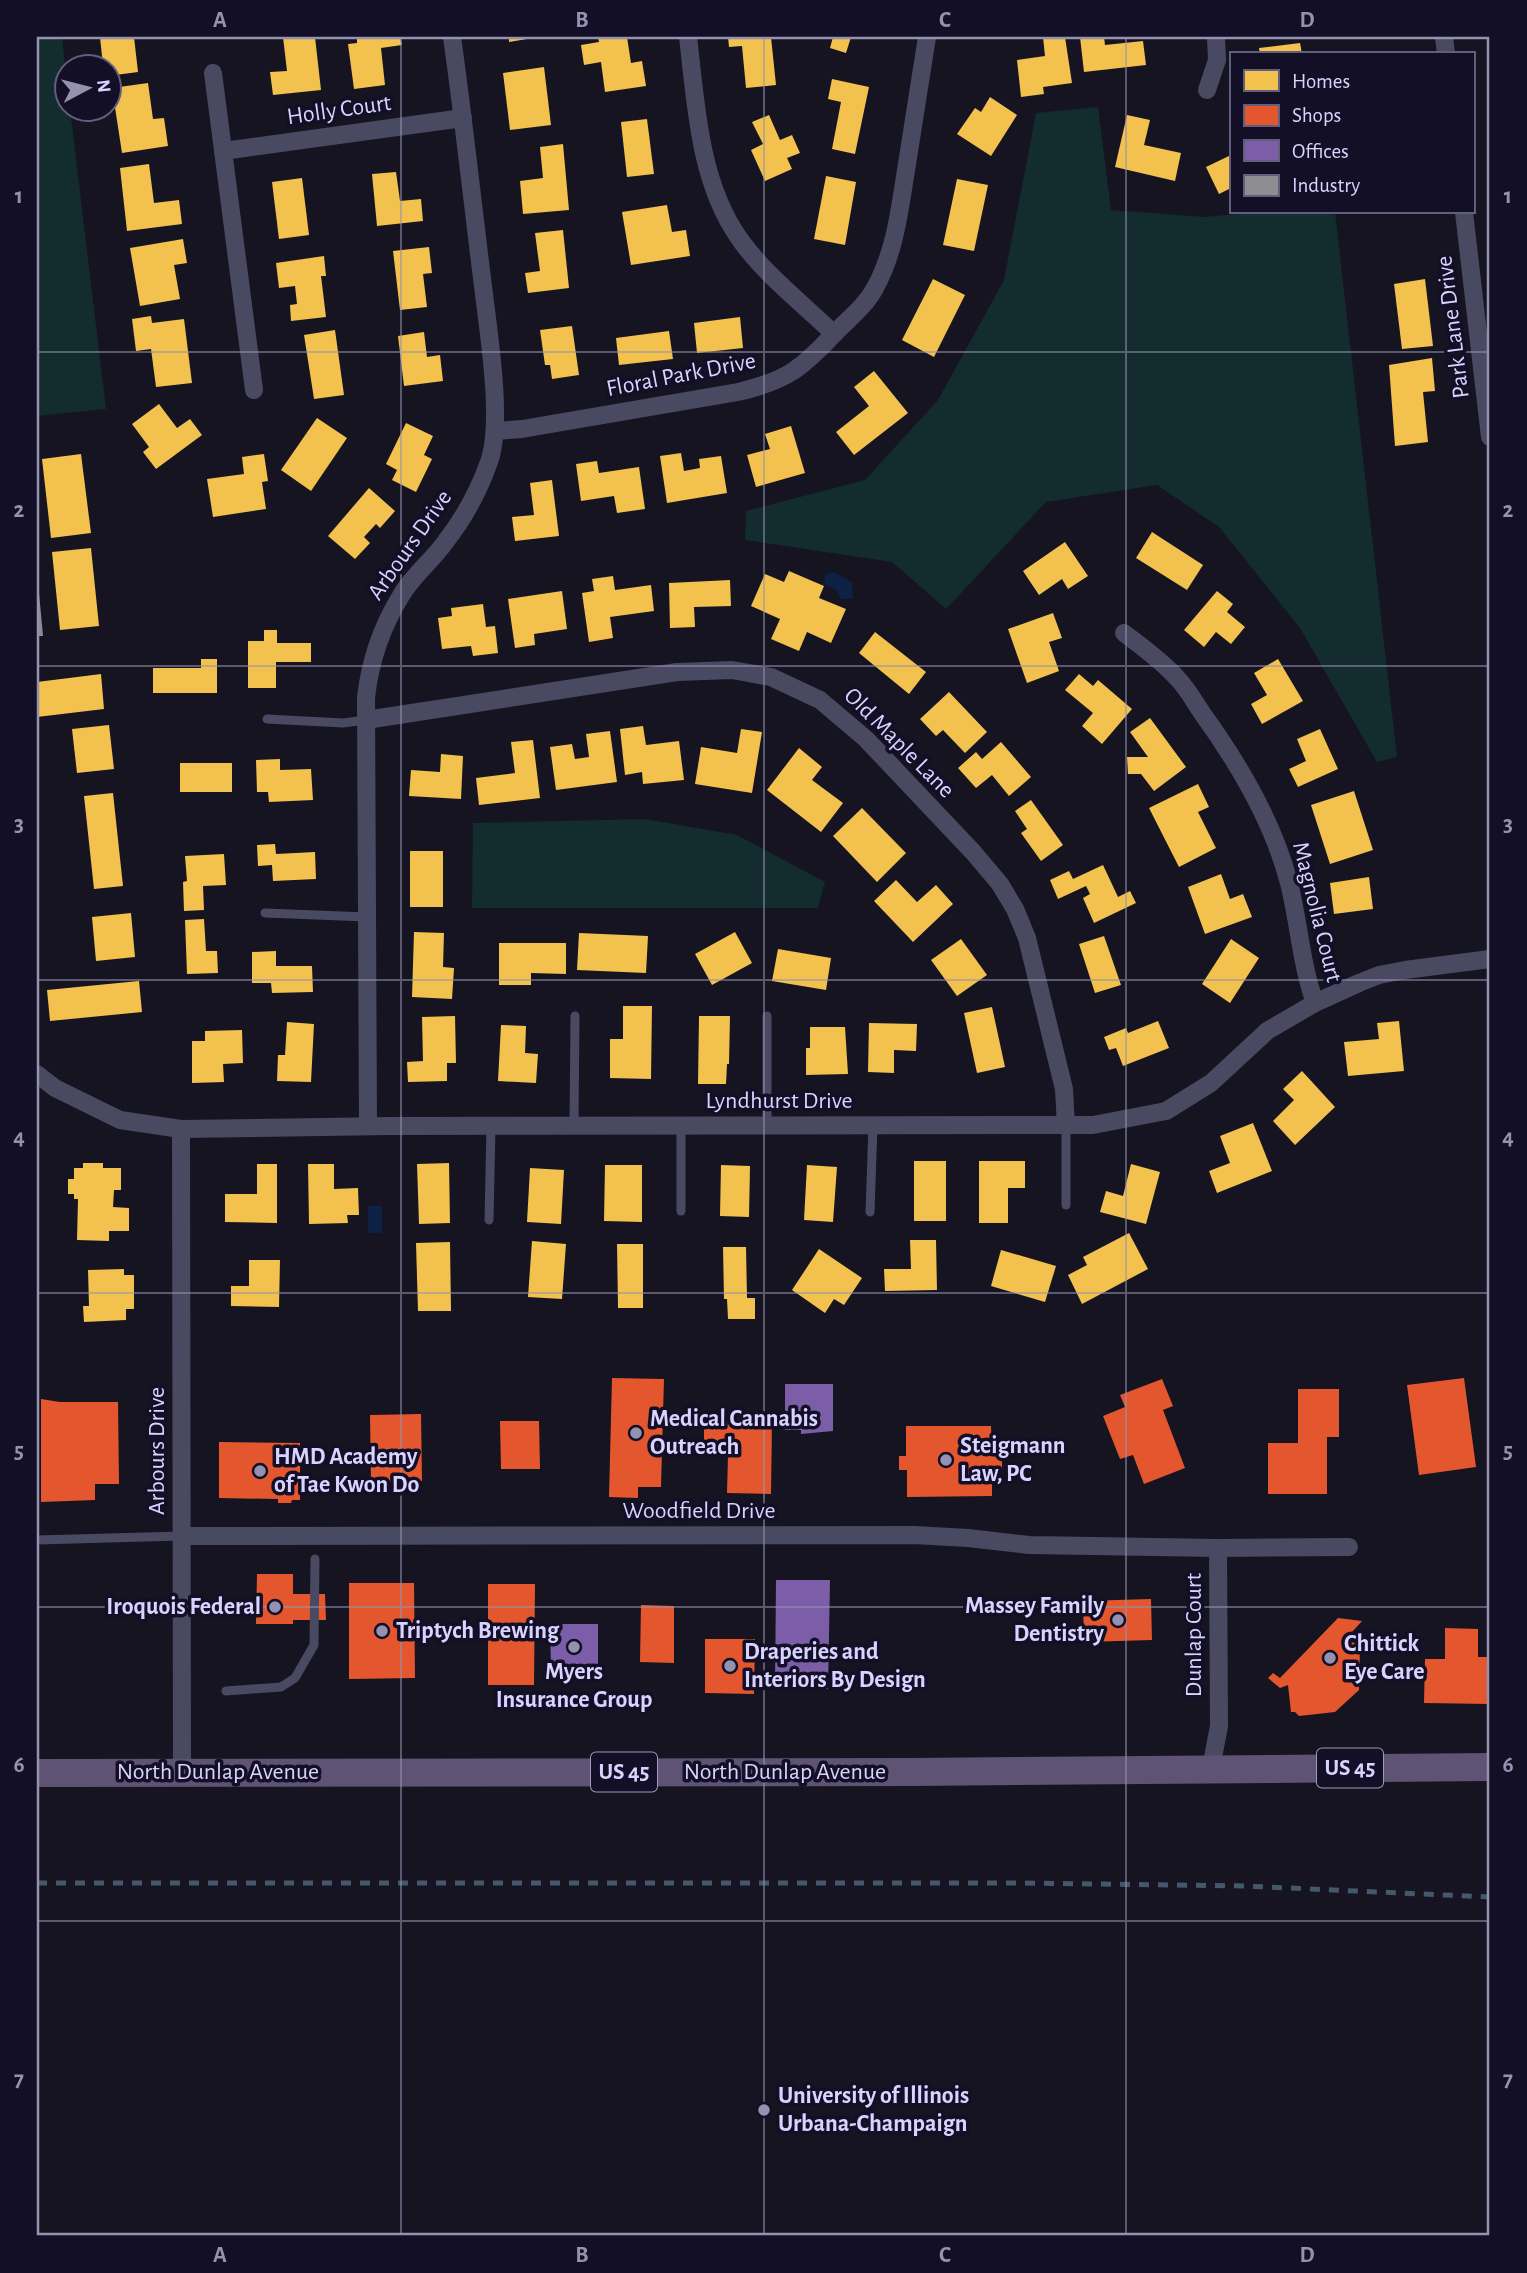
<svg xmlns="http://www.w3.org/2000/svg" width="1527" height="2273" viewBox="0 0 1527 2273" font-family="'Alegreya Sans',sans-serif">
<rect width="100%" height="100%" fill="#161421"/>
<g fill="#132c2d">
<path d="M37,37H62L66,75V108L70,109L106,409L37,416Z"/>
<path d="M1098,107L1111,210L1205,217L1257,212H1335L1397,757L1377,762L1300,628L1219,527L1157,485L1046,502L946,609L892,562L745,540L746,511L865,480L938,400L1004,280L1036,113Z"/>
<path d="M645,819L737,835L825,882L818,908H472L473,823Z"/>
</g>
<g fill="#0d2144">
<path d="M833,572L852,582L853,599H841L836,590L825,584V575Z"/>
<rect x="368" y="1206" width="14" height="27"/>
</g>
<g fill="#f2c14e">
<path d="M100,37H134L138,72L108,76V66H103Z"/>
<path d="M283,37H315L321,90L273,95L270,72L287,71Z"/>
<path d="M357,37H400L402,45L381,48L385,85L354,89L348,44L357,43Z"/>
<path d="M509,37H533V38L509,42Z"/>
<path d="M598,37H627L631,63L642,61L646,86L605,92L601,62L584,65L581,45L599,42Z"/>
<path d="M728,37H771L776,85L746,88L742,46L729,47Z"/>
<path d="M833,37H851L846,53L830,48Z"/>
<path d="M1043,37H1065L1072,83L1043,87L1044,94L1021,97L1017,60L1045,56Z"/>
<path d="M1080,37H1104L1105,45L1143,41L1146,65L1084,72Z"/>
<path d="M1300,43L1302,54H1260L1259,48Z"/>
<path d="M544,67L551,125L510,130L503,73Z"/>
<path d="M832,79L869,87L855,154L832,149L841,102L828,99Z"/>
<path d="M148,83L153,119L164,118L168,146L122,153L112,88Z"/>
<path d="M990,97L1017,115L991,156L957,134L975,108L981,112Z"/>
<path d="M769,115L780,140L792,135L800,153L787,158L792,169L765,181L751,150L763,144L752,122Z"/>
<path d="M1127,115L1150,120L1144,145L1181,153L1175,181L1115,167Z"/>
<path d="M647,119L654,174L627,177L621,122Z"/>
<path d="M563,144L569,210L523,214L520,181L543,178L540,147Z"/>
<path d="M1231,155V188L1219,194L1206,167Z"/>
<path d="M149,164L154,203L179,200L182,224L127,231L120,168Z"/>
<path d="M396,172L400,201L421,199L423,221L377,226L372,174Z"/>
<path d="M826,176L856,182L845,245L814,239Z"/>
<path d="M302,178L309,235L279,239L272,182Z"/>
<path d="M957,179L988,185L974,251L943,245Z"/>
<path d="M667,205L672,232L686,230L690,256L631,265L622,212Z"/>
<path d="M563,230L569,288L528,293L525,273L540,271L535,233Z"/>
<path d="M183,239L187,263L174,265L180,299L140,306L130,248Z"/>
<path d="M429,247L432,273L423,274L427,307L400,310L393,251Z"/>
<path d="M324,256L326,276H321L326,317L291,321L290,305L297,304L295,286L279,288L276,263Z"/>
<path d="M933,279L965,295L934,357L902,340Z"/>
<path d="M1425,279L1433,346L1402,349L1394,284Z"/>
<path d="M151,316L152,323L184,319L192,383L156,387L151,349L136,351L132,319Z"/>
<path d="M740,317L743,348L697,353L694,323Z"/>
<path d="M572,326L579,375L552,379L550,365H545L540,330Z"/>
<path d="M335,330L344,395L314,399L304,335Z"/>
<path d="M669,331L673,359L619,365L616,338Z"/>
<path d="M424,332L427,357L440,355L443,381L404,386L398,336Z"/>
<path d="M1432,358L1435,391L1423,392L1428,442L1395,446L1389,365Z"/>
<path d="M874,371L908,413L854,455L836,432L869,406L854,387Z"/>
<path d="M159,404L177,428L190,419L202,435L156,469L143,452L149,447L132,424Z"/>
<path d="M317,418L347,438L311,491L281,470Z"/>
<path d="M406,423L433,436L424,455L432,459L416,492L392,480L397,470L386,464Z"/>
<path d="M791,426L805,473L756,487L747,455L770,449L765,434Z"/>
<path d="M681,453L684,471L700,468L699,459L721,456L727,493L667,503L660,456Z"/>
<path d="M81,454L91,533L51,538L42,459Z"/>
<path d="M264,454L268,481L262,482L266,509L213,517L207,479L244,474L242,457Z"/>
<path d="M597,461L599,473L639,467L645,509L617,513L614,496L581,501L576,464Z"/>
<path d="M552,480L559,536L515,541L512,517L534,515L530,483Z"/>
<path d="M369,488L395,511L380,528L376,524L364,537L370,543L355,559L328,536Z"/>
<path d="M1152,532L1203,565L1187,590L1136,558Z"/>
<path d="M1065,542L1088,576L1068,589L1062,579L1039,595L1023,571Z"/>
<path d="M91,548L99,626L60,630L52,552Z"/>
<path d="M789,571L824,586L819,598L846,609L831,643L807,632L799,651L771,639L780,619L751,606L765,574L784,582Z"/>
<path d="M613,576L615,590L651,585L654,611L610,617L613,638L589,642L582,593L594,591L592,579Z"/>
<path d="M730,580L731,606L694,607L695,627L670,628L669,583Z"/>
<path d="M562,591L567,629L534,634L535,645L515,648L508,599Z"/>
<path d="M1217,591L1233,604L1227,612L1245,627L1231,644L1216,632L1204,647L1184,630Z"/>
<path d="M483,604L486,627L495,626L498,653L473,656L471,646L442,649L438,618L452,616L451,608Z"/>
<path d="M1053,613L1062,638L1049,642L1059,671L1027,683L1008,629Z"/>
<path d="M264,630H277V643H311V662H276V688H248V641H264Z"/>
<path d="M875,632L926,672L909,694L859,653Z"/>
<path d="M201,659H217V693H153V668H201Z"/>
<path d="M1278,659L1303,701L1262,724L1251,704L1267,695L1254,673Z"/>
<path d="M101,674L104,709L37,717V682Z"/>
<path d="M1079,674L1093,686L1098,680L1132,709L1102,744L1082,726L1093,713L1065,690Z"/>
<path d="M949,692L987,732L965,753L943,730L936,736L920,719Z"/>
<path d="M1150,718L1186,767L1154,791L1141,774H1128L1127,757H1148L1130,732Z"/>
<path d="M109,725L114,769L77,773L72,729Z"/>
<path d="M643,726L646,745L679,741L684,780L643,784L642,772L625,775L620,729Z"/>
<path d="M741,729L762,732L752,793L695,784L701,747L737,753Z"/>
<path d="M1320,729L1338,769L1298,787L1289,769L1306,761L1297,739Z"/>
<path d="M610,731L617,782L556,790L550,747L572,744L575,759L589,757L586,734Z"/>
<path d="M533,740L540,798L479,805L476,778L515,773L511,742Z"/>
<path d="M1001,742L1031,777L1009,796L992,775L976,788L958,768L976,752L982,759Z"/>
<path d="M799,748L822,767L812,780L843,803L821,832L767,790Z"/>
<path d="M441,754L463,756L461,799L409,796L411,770L440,772Z"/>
<path d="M280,759V770L311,769L313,800L269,802L268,792H257L256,760Z"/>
<rect x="180" y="763" width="52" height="29"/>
<path d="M1198,784L1209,807L1198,812L1216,848L1179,867L1149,808Z"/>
<path d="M1354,791L1373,850L1330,864L1311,805Z"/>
<path d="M113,793L123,886L94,889L84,796Z"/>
<path d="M1031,800L1063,845L1041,861L1021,833L1027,829L1015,811Z"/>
<path d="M862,808L906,853L877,882L833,836Z"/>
<path d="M275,844L276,854L315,852L316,879L273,881L272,865L258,866L257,845Z"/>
<rect x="410" y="851" width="33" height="56"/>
<path d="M224,854L226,885L203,886L204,910L184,911L183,882L187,881L185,856Z"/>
<path d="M1103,865L1118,897L1130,891L1136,903L1094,923L1083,898L1090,894L1086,886L1058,899L1050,880L1069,871L1073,879Z"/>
<path d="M1221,874L1230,899L1243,894L1252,917L1205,934L1188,887Z"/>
<path d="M1369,877L1373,909L1334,914L1330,883Z"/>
<path d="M896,880L917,902L936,885L953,904L913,942L874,901Z"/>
<path d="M131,913L135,957L96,961L92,917Z"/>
<path d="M204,919L206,951H217L218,973L187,974L185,920Z"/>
<path d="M414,932L444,933L443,967L454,968L452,999L412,997Z"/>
<path d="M735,932L752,963L712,985L695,954Z"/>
<path d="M579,933L648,936L646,973L577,970Z"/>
<path d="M1104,936L1121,985L1095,993L1079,944Z"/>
<path d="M961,939L987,975L957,996L931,960Z"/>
<path d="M1231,939L1259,958L1230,1003L1202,984Z"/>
<path d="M499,943H566V974L531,973V985H499Z"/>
<path d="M778,949L831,958L826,990L772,981Z"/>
<path d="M276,951V966H312L313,992L272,993L271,983H252V952Z"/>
<path d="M139,981L142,1012L50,1021L47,990Z"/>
<path d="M623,1006H652L651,1079L610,1078V1039H623Z"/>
<path d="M992,1007L1005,1067L977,1073L964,1013Z"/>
<path d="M455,1016L456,1063H447V1081L408,1082L407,1062L423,1061L422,1017Z"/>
<path d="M699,1016H730L729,1064H727L726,1084H698Z"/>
<path d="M1158,1021L1169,1048L1123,1066L1116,1048L1109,1050L1104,1037L1126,1028L1128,1033Z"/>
<path d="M1399,1021L1404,1071L1348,1076L1344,1042L1379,1039L1377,1023Z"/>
<path d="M287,1022L314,1024L311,1082L277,1081L278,1055H285Z"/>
<path d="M869,1023L917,1024L916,1051L894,1050V1073L868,1072Z"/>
<path d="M501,1025L526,1026L525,1053L538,1054L536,1083L498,1081Z"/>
<path d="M810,1027H845L848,1074L806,1075V1048H810Z"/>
<path d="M242,1030L243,1063L223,1064L224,1082L192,1083V1041H205V1031Z"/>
<path d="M1302,1071L1335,1107L1295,1145L1273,1121L1294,1100L1283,1089Z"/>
<path d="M1253,1123L1272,1171L1217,1193L1209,1171L1230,1163L1220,1136Z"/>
<rect x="914" y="1161" width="32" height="60"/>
<path d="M979,1161H1025V1188H1008V1223H979Z"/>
<path d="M83,1163H103V1168H121V1190H114L113,1207L129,1208V1231H109V1241L77,1240L78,1199H74V1194H68V1179H74V1168H83Z"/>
<path d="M449,1163L450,1223L419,1224L417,1164Z"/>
<path d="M257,1164H277V1223L225,1222V1194H257Z"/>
<path d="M308,1164H334V1189L358,1188L359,1215H347L348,1223L309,1224Z"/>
<path d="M1131,1164L1160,1172L1146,1224L1100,1212L1106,1191L1123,1196Z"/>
<path d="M605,1165H642V1222L604,1221Z"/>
<path d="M721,1165L750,1166L749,1217L720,1216Z"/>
<path d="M807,1165L837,1167L833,1222L804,1220Z"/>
<path d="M530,1168L564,1170L561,1224L527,1222Z"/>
<path d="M1129,1233L1148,1269L1082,1304L1068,1275L1087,1265L1083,1257Z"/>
<path d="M910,1240H936L937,1290L885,1291L884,1269H911Z"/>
<path d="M532,1241L566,1244L562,1299L528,1297Z"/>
<path d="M450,1242L451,1311H418L416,1243Z"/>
<path d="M617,1244H643V1308H618Z"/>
<path d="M723,1247H746L747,1298H755V1319H728L727,1299H724Z"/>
<path d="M819,1249L862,1278L844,1305L834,1299L825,1313L792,1290Z"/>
<path d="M1001,1250L1056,1266L1045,1302L991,1286Z"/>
<path d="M249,1260H280L279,1307L231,1306V1286H249Z"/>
<path d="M124,1269V1275H134V1309H126V1320L84,1322L83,1306H89L88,1270Z"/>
</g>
<g fill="#e4572e">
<path d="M612,1378L664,1379L661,1487H638V1498L609,1497Z"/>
<path d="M1464,1378L1476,1467L1419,1475L1407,1385Z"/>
<path d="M1162,1379L1173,1406L1163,1410L1185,1468L1144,1484L1133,1455L1120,1459L1103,1416L1125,1407L1120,1395Z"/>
<path d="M1298,1389H1339V1437H1327V1494H1268V1443H1298Z"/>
<path d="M41,1399L60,1402H118L119,1484H95V1500L41,1502Z"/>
<path d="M421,1414L422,1481L371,1483L370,1415Z"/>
<path d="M704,1419L772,1420L771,1494L727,1493L728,1456L704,1455Z"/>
<path d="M500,1421H539L540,1469H501Z"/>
<path d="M906,1426H991L992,1456H1002V1469H992V1496L907,1497V1470H899V1456H906Z"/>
<path d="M219,1442L300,1443V1500H292L291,1503H278V1499L219,1498Z"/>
<path d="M257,1574H293V1594H325L326,1620H293V1624H256Z"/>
<path d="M349,1583H414L415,1678L349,1679Z"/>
<path d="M488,1584H535L534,1685H488Z"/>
<path d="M1151,1599L1152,1640L1084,1642L1083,1601Z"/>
<path d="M641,1605L674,1606V1663L640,1662Z"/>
<path d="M1338,1618L1362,1621L1343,1642L1360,1643L1359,1690L1335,1712L1299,1716L1295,1712H1291L1288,1685L1280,1688L1268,1678L1273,1673L1280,1678Z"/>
<path d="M1445,1628L1478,1629V1657H1490V1704L1424,1703L1425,1659H1445Z"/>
<path d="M705,1639H755L754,1694L705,1693Z"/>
</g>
<g fill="#7b5ea7">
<path d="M785,1384H833V1431L801,1434V1430H785Z"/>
<path d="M776,1580H830L828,1689L775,1688Z"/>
<path d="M550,1624H598V1671H551Z"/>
</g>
<path fill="#8d8d92" d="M37,593H39L43,636H37Z"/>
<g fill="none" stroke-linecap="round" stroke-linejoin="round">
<g stroke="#4a4962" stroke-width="9">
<path d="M267,719L343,723L366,720"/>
<path d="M265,913L367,917"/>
<path d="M767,1125V1016"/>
<path d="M574,1126L575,1016"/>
<path d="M1066,1205V1126"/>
<path d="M681,1211V1126"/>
<path d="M870,1212L873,1125"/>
<path d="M489,1220L491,1126"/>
<path d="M37,1540L181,1536"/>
<path d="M226,1691L281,1687L295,1678L314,1645L315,1559"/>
</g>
<g stroke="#4a4962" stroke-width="18">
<path d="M688,37C696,104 699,181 739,238C763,273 803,304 834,334"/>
<path d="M1444,37L1446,54"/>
<path d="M213,73L254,390"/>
<path d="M1207,90L1217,60L1216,37"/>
<path d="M223,151L463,118"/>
<path d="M1464,212L1490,437"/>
<path d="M496,431L522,429L738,392C785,381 800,370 832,336C847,320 865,307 875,288C896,250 900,206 907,164C914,122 920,79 927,37"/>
<path d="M1124,633C1142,647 1162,661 1177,678C1187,688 1194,701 1202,713C1239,764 1273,821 1289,883C1299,923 1301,964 1315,1003"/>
<path d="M366,720L677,672L732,670L771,677L820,700L866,739L973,852L1000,884L1015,909L1027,938L1064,1089L1066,1126"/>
<path d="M37,1074L55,1088L120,1120L181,1129L390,1126L1093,1125L1166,1111L1211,1083L1267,1031L1315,1003L1359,983L1379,975L1405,970L1490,959"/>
<path d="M368,1126L366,698C370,660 382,626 402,594C414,574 433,560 446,541C464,518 479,490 489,462C503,423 489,337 484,294C473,208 464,122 452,37"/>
<path d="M181,1129L182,1772"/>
<path d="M181,1536L914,1535L968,1538L1029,1545L1218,1548"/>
<path d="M1211,1768L1219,1726L1218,1548L1349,1547"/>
</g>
<path stroke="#5e5373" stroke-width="28" d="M37,1773L913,1772L1490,1767"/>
<path stroke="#43596b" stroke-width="5" stroke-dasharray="10 9" stroke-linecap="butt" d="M37,1883H1021L1244,1886L1490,1897"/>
</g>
<path fill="none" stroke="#9591b1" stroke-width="2" stroke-opacity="0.55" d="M401,37V2236M764,37V2236M1126,37V2236M37,352H1490M37,666H1490M37,980H1490M37,1293H1490M37,1607H1490M37,1921H1490"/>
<g fill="#9591b1" stroke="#130f26" stroke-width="2.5">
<circle cx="636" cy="1433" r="7"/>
<circle cx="946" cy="1460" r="7"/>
<circle cx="260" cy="1471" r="7"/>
<circle cx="275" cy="1607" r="7"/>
<circle cx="1118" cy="1620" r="7"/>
<circle cx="382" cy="1631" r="7"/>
<circle cx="574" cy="1647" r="7"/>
<circle cx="1330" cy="1658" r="7"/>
<circle cx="730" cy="1666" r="7"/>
<circle cx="764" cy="2110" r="7"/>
</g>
<g text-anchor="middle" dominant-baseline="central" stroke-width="7" stroke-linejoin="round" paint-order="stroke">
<g fill="#130f26" stroke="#9e99be" stroke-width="2">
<rect x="1317" y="1748.5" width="66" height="39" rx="5"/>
<rect x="591" y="1752.5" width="66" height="39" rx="5"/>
</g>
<g font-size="23" font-weight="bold" fill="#d9d4ff">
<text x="1350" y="1768">US 45</text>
<text x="624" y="1772">US 45</text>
</g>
<g font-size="24" fill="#d9d4ff" stroke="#130f26">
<text transform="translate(339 110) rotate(-8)">Holly Court</text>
<text transform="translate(1453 327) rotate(-97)">Park Lane Drive</text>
<text transform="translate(681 375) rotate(-11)">Floral Park Drive</text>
<text transform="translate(410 545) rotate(-55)">Arbours Drive</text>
<text transform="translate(899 743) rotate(45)">Old Maple Lane</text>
<text transform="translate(1317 912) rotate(76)">Magnolia Court</text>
<text x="779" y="1101">Lyndhurst Drive</text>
<text transform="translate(157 1451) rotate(-90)">Arbours Drive</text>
<text x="699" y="1511">Woodfield Drive</text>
<text transform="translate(1194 1635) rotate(-90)">Dunlap Court</text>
<text x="218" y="1772">North Dunlap Avenue</text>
<text x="785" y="1772">North Dunlap Avenue</text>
</g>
<g font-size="24" font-weight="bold" fill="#d9d4ff" stroke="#130f26" text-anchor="start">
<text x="650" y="1419">Medical Cannabis<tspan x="650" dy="28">Outreach</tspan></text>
<text x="960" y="1446">Steigmann<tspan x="960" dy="28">Law, PC</tspan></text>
<text x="274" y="1457">HMD Academy<tspan x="274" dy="28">of Tae Kwon Do</tspan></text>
<text x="1104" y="1606" text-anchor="end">Massey Family<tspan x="1104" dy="28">Dentistry</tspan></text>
<text x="261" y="1607" text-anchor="end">Iroquois Federal</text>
<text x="396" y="1631">Triptych Brewing</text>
<text x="1344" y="1644">Chittick<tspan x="1344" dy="28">Eye Care</tspan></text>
<text x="744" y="1652">Draperies and<tspan x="744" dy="28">Interiors By Design</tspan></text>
<text x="574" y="1672" text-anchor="middle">Myers<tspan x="574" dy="28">Insurance Group</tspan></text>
<text x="778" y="2096">University of Illinois<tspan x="778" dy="28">Urbana-Champaign</tspan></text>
</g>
</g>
<rect width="1527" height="2273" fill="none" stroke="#130f26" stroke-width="77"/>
<rect x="1230" y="52" width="245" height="161" fill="#130f26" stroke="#625e7d" stroke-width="2"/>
<rect x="1244" y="70" width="35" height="21" fill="#f2c14e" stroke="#625e7d" stroke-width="2"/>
<text x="1292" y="88" font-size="21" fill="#d9d4ff">Homes</text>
<rect x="1244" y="105" width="35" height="21" fill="#e4572e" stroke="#625e7d" stroke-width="2"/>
<text x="1292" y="122" font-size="21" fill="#d9d4ff">Shops</text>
<rect x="1244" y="140" width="35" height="21" fill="#7b5ea7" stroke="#625e7d" stroke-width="2"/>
<text x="1292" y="158" font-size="21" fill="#d9d4ff">Offices</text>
<rect x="1244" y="175" width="35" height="21" fill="#8d8d92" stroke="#625e7d" stroke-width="2"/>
<text x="1292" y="192" font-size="21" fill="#d9d4ff">Industry</text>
<g transform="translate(88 88) rotate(83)"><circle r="33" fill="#130f26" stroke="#625e7d" stroke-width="2"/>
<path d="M0-5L12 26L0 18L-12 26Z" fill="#9591b1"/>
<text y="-10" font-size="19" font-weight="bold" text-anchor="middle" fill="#d9d4ff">N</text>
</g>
<rect x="38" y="38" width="1450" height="2196" fill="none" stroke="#9591b1" stroke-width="2.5"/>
<g font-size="23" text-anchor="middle" font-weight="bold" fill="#9591b1">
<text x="220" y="27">A</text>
<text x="582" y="27">B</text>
<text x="945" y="27">C</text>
<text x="1307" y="27">D</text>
<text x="19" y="203">1</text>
<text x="1508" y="203">1</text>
<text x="19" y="517">2</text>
<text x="1508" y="517">2</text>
<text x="19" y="831">3</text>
<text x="1508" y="831">3</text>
<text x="19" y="1144">4</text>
<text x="1508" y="1144">4</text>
<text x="19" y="1458">5</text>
<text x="1508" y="1458">5</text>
<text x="19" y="1772">6</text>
<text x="1508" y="1772">6</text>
<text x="19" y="2086">7</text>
<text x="1508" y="2086">7</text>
<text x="220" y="2262">A</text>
<text x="582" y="2262">B</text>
<text x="945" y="2262">C</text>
<text x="1307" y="2262">D</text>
</g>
</svg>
